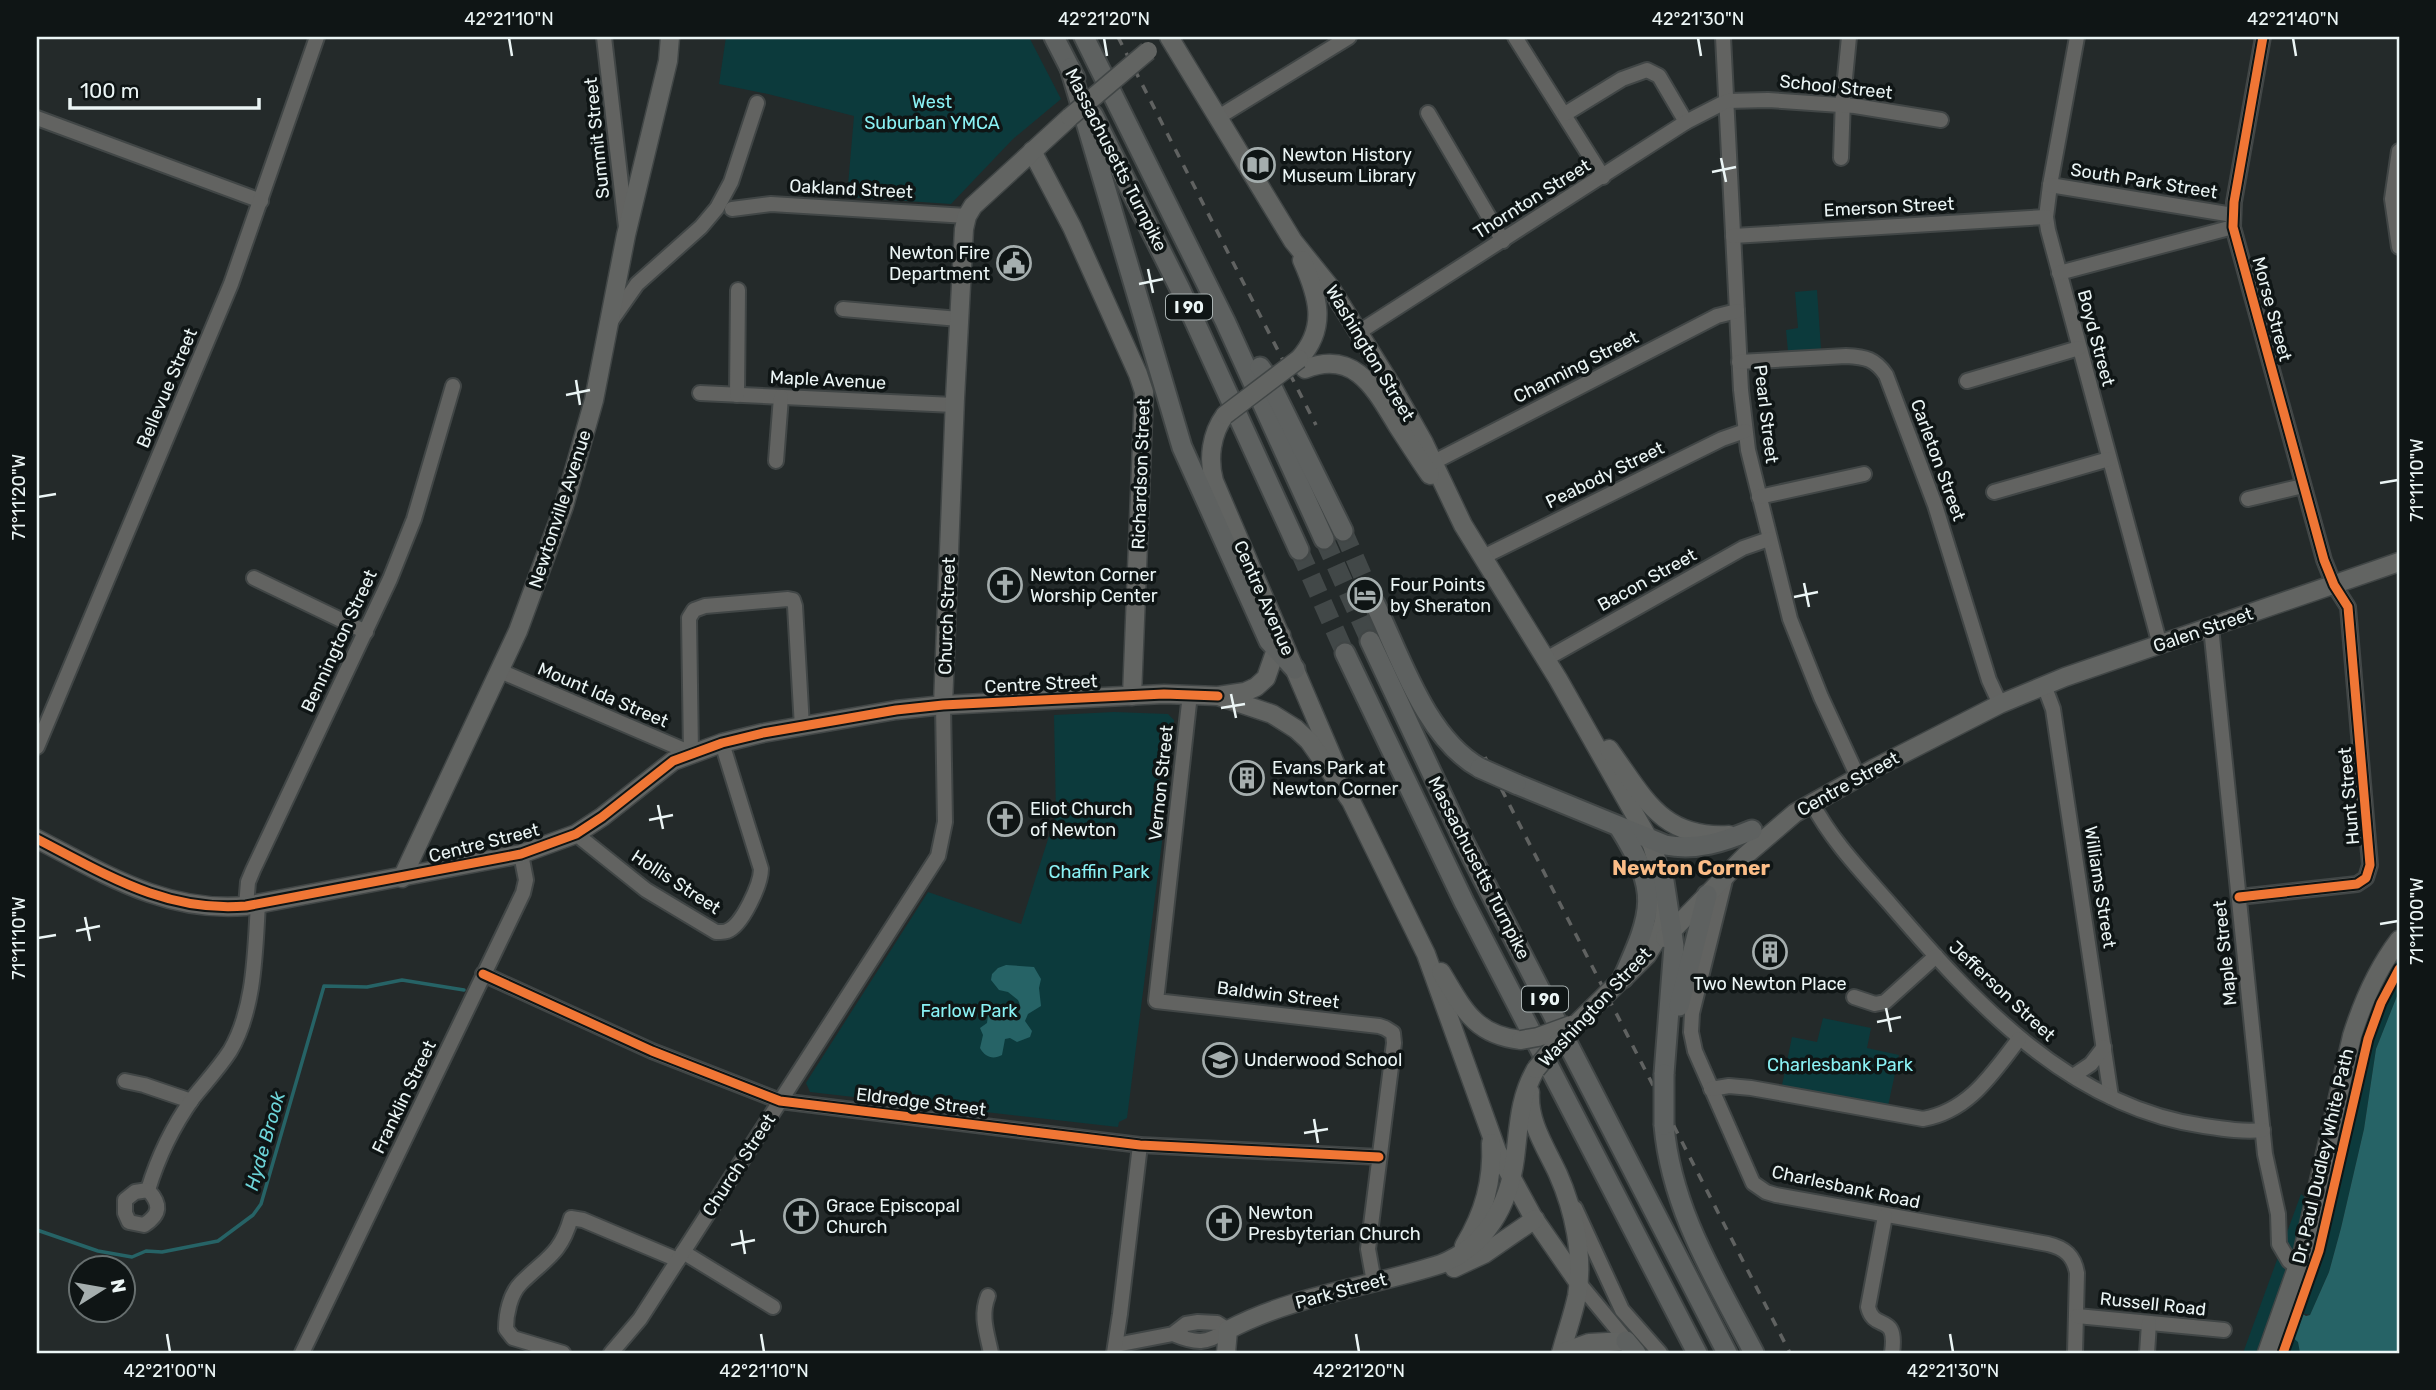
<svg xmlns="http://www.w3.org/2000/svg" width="2436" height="1390" viewBox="0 0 2436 1390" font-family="Rubik,sans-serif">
<rect width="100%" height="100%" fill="#242a2a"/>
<g fill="#0c3a3c">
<path d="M726,37H1029L1061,99L1013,139L951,204L847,197L854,116L768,94L719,84Z"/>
<path d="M1817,290L1821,349L1788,351L1786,330L1798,328L1795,292Z"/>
<path d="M1114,712L1168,714L1174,720L1164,826L1127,1118L1119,1122L1118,1127L810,1092L806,1083L809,1078L928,892L1021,924L1056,814L1054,715Z"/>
<path d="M2399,940V991L2376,1049L2364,1129L2341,1228L2329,1272L2310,1315L2301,1313L2298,1342L2300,1353H2243L2301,1194L2314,1205L2343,1073Z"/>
<path d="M1823,1018L1871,1028L1867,1048L1899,1055L1888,1106L1782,1085L1792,1037L1817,1042Z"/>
</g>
<g fill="#266366">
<path d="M1006,965L1034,967L1041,979L1039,988L1041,1006L1028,1014L1025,1021L1032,1031L1030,1037L1017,1042L1010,1038L1005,1039L1002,1055C993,1060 985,1057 980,1048L983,1035L980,1028L987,1023L989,1008L995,1009L1001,1016L1008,1019C1017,1017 1023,1009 1018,1000L1008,992L999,990L991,980L992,974L998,968Z"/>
<path d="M2399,991V1353H2300L2298,1342L2291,1336L2301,1313L2306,1316L2310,1315L2329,1272L2341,1228L2364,1129L2376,1049Z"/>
</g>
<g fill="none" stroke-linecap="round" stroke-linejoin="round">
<path stroke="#266366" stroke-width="3.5" d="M37,1230L98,1251L132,1257L146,1251L162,1252L218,1241L253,1215L261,1204L324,986L367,987L402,980L464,990"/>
<g stroke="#424848" stroke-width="19" stroke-dasharray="19 10" stroke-linecap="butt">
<path d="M1343,531L1375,604"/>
<path d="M1324,539L1370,641"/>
<path d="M1299,550L1345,653"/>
</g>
<g stroke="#414646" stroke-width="18">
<g id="minor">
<path d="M604,37L626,227"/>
<path d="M1515,37L1603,177"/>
<path d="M1723,37L1741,390L1748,450L1790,619L1821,697L1858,777"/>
<path d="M2077,37L2050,185L2046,217L2048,230L2160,645"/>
<path d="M1428,113L1503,241"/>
<path d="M1565,114L1622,79L1647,70L1659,76L1686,122"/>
<path d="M37,118L261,201"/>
<path d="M1217,118L1349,37"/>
<path d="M2399,151L2392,199L2399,247"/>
<path d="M1841,158L1843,98L1849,37"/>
<path d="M2050,185L2233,215"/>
<path d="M732,209L771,204L967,216"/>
<path d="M1733,236L2046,217"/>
<path d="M2059,273L2233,227"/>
<path d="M843,309L959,319"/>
<path d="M611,321L637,284L701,227L717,208L731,182L757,103"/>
<path d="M1359,332L1686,122L1727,101L1768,100L1855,106L1941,120"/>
<path d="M1739,362L1846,356C1866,357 1875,359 1886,375L1935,505L1989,680L2000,704"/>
<path d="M1967,381L2079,348"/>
<path d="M700,393L954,405"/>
<path d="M737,395L738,290"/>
<path d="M776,461L781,397"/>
<path d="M1434,462L1717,316L1737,311"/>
<path d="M1994,492L2109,459"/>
<path d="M1759,497L1864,474"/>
<path d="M2248,499L2303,486"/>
<path d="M1483,557L1722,439L1745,431"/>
<path d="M254,578L366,632"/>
<path d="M2211,627L2265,1154L2278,1214L2279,1244L2289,1261L2298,1268"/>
<path d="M1546,659L1743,548L1769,539"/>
<path d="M500,671L691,753L689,618L694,610L705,606L788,599L793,600L795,606L802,727"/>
<path d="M2044,685L2053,709L2111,1097"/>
<path d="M1190,694L1156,1001L1379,1026L1385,1028L1393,1033L1394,1043L1368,1249L1374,1282"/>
<path d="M37,747L231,284L317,37"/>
<path d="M1812,803C1831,840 1862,872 1890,904C1974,1002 2070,1107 2204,1126C2224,1129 2243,1132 2263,1130"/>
<path d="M576,834L646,890L716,932C718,932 725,932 727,931C742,926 761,884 761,869L722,743"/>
<path d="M1726,876L1692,1013L1691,1032L1695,1051L1753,1183L1766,1192L1776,1195L2048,1244C2065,1248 2074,1256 2077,1273L2075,1353"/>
<path d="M2239,897L2357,884L2366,878L2370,865L2348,607L2334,585L2324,560L2233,227L2234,202L2263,37"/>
<path d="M246,906L248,882L253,870L390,579L414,519L453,386"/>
<path d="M483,974L652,1051L780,1101L1140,1145L1379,1157"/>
<path d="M1854,997L1875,1004L1885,1002L1936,956"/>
<path d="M2073,1076L2091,1064L2104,1047"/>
<path d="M125,1081L144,1085L191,1101"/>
<path d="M1711,1089L1729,1086L1751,1088L1923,1119C1969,1111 1992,1074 2019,1039"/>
<path d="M148,1190C158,1157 173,1126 193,1098C205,1083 219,1068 230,1051C255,1009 255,951 258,904"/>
<path d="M148,1190C161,1204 161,1214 144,1225L129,1222L125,1213V1200L135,1192Z"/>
<path d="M1575,1208L1622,1310L1660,1353"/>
<path d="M1885,1216L1868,1307C1874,1333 1898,1311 1892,1353"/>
<path d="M683,1252L773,1307"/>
<path d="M1578,1282L1631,1346"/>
<path d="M988,1296C980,1316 987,1333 991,1353"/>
<path d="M2077,1316L2224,1330"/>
<path d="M1116,1345L1173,1334L1186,1324L1198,1322L1217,1323L1228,1330C1205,1344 1197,1344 1173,1334"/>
<path d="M302,1353L523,893L526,880L521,854"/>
<path d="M563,1353L513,1338L506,1329C506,1314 510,1294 521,1283C545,1259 561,1254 571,1218L583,1220L678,1260"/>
<path d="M611,1353L640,1319L938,856L945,822L943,705"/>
<path d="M1114,1353L1120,1314L1140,1145"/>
<path d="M2147,1353L2149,1323"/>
</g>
</g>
<g stroke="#414646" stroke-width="21">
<g id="major">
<path d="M1169,37L1293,241L1330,287L1390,383L1424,443L1463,525L1558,679L1652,845L1665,889L1664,921L1660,934L1647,955L1624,978"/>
<path d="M1032,151L1072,227L1138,374L1144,392L1132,696"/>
<path d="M1299,359C1328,327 1318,296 1302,260"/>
<path d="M1305,369C1355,349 1375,389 1397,425C1408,442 1419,459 1430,475"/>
<path d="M1225,415C1211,434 1208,459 1214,481L1337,768"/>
<path d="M1221,697L1272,714L1296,729L1309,741L1351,801L1426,954L1497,1151L1533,1217L1578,1282"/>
<path d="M943,705L955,398L964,229L967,216L973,206L1070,117"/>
<path d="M1609,749C1644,797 1661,839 1729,835"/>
<path d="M37,839C105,874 166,913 246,906L521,854L576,834L602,817L673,761L722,743L763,733L896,710L943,705L1164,694L1218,696L1245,692L1256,687L1266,678L1281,635"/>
<path d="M402,878L518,631L564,506L594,400L626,235L668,61L670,37"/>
<path d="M1665,938L1746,855L1795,813L1875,768L2000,704L2065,677L2399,562"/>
<path d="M1441,972C1463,1008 1474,1035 1521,1040"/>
<path d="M1530,1092C1528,1122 1546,1148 1558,1174C1574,1210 1584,1256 1577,1296C1573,1315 1566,1334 1561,1353"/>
<path d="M1464,1246C1484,1213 1493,1181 1491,1143"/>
<path d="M1454,1268L1484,1254L1535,1219"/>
<path d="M1226,1353L1228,1330C1294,1295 1370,1287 1441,1264C1486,1246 1509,1205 1515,1158C1519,1126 1519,1098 1536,1069"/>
<path d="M1561,1353L1589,1343L1626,1341"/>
<path d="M2267,1353L2303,1251L2352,1036C2363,1001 2377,969 2399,940"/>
</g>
</g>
<g stroke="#414646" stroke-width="23">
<g id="highway">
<path d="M1054,37L1075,78"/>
<path d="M1084,37L1225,321L1324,539"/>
<path d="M1070,68L1182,447L1269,641L1295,669"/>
<path d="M1093,115L1180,289L1299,550"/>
<path d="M1260,367L1267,377L1343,531"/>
<path d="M1375,604C1401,658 1426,738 1480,768"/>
<path d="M1370,641L1465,844L1727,1353"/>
<path d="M1345,653L1464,902L1697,1353"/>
<path d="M1516,784L1665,845C1697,851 1723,842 1752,830"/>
<path d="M1619,827C1660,892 1653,911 1623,978"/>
<path d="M1664,881L1674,946L1664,1074"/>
<path d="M1679,1006L1707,895"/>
<path d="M1664,1125C1671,1209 1716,1280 1754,1353"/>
<path d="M1626,1341L1636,1353"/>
</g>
</g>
<use href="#minor" stroke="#626361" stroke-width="14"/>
<use href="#major" stroke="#626462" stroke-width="18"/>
<use href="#highway" stroke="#5e6160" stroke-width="19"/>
<g stroke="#606261" stroke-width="3.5" stroke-dasharray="9 9" stroke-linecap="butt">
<path d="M1118,37L1316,425"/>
<path d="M1485,757L1790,1353"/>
</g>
<g stroke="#414646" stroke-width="21" stroke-linecap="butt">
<g id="major-bridge">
<path d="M1070,117L1148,51"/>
<path d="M1225,415L1299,359"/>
<path d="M1521,1040L1538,1037L1571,1025"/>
<path d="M1536,1069L1559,1041L1623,978"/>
</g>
</g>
<g stroke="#414646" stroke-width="23" stroke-linecap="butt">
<g id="highway-bridge">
<path d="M1480,768L1516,784"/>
<path d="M1664,1125V1074"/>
</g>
</g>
<use href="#major-bridge" stroke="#626462" stroke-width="18"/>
<use href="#highway-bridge" stroke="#5e6160" stroke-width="19"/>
<g stroke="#0f1515" stroke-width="13">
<g id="cycleway">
<path d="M37,839C105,874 166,913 246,906L521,854L576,834L602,817L673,761L722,743L763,733L896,710L943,705L1164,694L1218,696"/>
<path d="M2239,897L2357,884L2366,878L2370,865L2348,607L2334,585L2324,560L2233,227L2234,202L2263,37"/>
<path d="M483,974L652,1051L780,1101L1140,1145L1379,1157"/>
<path d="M2283,1353L2319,1251L2368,1039L2381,1003L2399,969"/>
</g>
</g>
<use href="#cycleway" stroke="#f07635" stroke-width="9"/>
</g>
<path fill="none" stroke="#ebf5f5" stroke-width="2.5" d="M509,38L512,56M1104,38L1107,56M1698,38L1701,56M2293,38L2296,56M1721,158L1726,182M1712,172L1736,167M1148,269L1153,293M1139,284L1163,279M576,380L580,405M566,395L590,390M2380,483L2398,480M38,497L56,494M1804,583L1809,607M1794,597L1818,592M1231,694L1236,718M1221,708L1245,704M658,805L663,829M649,820L673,815M85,917L90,941M2380,924L2398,921M76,931L100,926M38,938L56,935M1886,1008L1891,1032M1877,1022L1901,1017M1314,1119L1318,1143M1304,1133L1328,1129M741,1230L745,1254M731,1245L755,1240M167,1334L170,1352M761,1334L764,1352M1356,1334L1359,1352M1950,1334L1953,1352"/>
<defs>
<g id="library-ring" transform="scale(1.75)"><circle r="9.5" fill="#0f1515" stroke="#a5aeae" stroke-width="1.5"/><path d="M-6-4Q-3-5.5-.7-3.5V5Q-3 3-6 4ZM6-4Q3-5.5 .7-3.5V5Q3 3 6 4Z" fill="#a5aeae"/></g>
<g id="civic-ring" transform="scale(1.75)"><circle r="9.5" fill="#0f1515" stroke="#a5aeae" stroke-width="1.5"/><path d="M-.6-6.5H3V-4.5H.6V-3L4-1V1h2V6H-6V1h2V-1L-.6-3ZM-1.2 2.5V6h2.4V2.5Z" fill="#a5aeae"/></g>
<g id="church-ring" transform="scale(1.75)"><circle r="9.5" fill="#0f1515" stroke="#a5aeae" stroke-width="1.5"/><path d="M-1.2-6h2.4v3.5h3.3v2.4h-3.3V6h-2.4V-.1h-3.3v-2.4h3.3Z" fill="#a5aeae"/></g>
<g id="hotel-ring" transform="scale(1.75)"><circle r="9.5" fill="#0f1515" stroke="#a5aeae" stroke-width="1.5"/><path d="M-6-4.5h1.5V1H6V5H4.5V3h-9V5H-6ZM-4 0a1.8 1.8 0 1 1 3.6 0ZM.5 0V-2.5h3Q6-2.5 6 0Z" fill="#a5aeae"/></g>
<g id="building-ring" transform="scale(1.75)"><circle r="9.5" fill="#0f1515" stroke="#a5aeae" stroke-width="1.5"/><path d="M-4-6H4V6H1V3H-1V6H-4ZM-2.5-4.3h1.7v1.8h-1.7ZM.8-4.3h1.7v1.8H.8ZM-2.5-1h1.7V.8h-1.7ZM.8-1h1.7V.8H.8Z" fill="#a5aeae"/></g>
<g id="school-ring" transform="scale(1.75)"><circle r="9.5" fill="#0f1515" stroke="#a5aeae" stroke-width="1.5"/><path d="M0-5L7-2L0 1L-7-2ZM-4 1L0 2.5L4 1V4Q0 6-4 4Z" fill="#a5aeae"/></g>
</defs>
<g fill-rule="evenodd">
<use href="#library-ring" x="1258" y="165"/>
<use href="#civic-ring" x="1014" y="263"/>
<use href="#church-ring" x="1005" y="585"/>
<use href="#hotel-ring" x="1365" y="595"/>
<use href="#building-ring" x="1247" y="778"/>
<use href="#church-ring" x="1005" y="819"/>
<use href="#building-ring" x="1770" y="952"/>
<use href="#school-ring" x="1220" y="1060"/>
<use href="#church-ring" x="801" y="1216"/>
<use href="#church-ring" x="1224" y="1223"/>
</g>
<g text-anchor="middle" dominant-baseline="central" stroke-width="7" stroke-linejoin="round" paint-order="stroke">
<g fill="#0f1515" stroke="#a9b2b2" stroke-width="2">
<rect x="1166" y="294.5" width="46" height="25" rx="5"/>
<rect x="1522" y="986.5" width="46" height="25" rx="5"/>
</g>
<g font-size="16" font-weight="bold" fill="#ebf5f5">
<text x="1189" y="307">I 90</text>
<text x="1545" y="999">I 90</text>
</g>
<g font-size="18" fill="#ebf5f5" stroke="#0f1515">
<text transform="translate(1836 87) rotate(6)">School Street</text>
<text transform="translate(597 138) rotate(-96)">Summit Street</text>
<text transform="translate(1116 160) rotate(63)">Massachusetts Turnpike</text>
<text transform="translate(2144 181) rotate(9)">South Park Street</text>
<text transform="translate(851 189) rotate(3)">Oakland Street</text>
<text transform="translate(1532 199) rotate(-32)">Thornton Street</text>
<text transform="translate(1889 207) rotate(-3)">Emerson Street</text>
<text transform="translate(2272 309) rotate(75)">Morse Street</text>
<text transform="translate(2096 338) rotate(75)">Boyd Street</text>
<text transform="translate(1370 353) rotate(59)">Washington Street</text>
<text transform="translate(1576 367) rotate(-27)">Channing Street</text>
<text transform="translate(828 380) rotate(3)">Maple Avenue</text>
<text transform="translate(167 388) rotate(-67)">Bellevue Street</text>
<text transform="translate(1766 414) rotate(83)">Pearl Street</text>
<text transform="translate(1938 460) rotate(70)">Carleton Street</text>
<text transform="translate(1141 474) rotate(-88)">Richardson Street</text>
<text transform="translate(1605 475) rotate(-26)">Peabody Street</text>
<text transform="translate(560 509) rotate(-72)">Newtonville Avenue</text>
<text transform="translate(1647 580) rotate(-29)">Bacon Street</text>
<text transform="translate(1264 598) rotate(66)">Centre Avenue</text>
<text transform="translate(947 616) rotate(-88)">Church Street</text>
<text transform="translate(2203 630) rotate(-19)">Galen Street</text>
<text transform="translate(339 641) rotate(-65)">Bennington Street</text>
<text transform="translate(1041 684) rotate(-3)">Centre Street</text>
<text transform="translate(603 695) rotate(23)">Mount Ida Street</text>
<text transform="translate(1161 783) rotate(-84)">Vernon Street</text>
<text transform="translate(1848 784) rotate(-29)">Centre Street</text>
<text transform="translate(2349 796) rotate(-95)">Hunt Street</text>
<text transform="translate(484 843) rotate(-14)">Centre Street</text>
<text transform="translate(1479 868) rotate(63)">Massachusetts Turnpike</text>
<text transform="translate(676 882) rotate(33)">Hollis Street</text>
<text transform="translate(2100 887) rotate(81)">Williams Street</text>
<text transform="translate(2225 953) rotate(-96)">Maple Street</text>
<text transform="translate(2002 991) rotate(43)">Jefferson Street</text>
<text transform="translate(1278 995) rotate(7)">Baldwin Street</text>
<text transform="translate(1595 1007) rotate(-47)">Washington Street</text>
<text transform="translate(404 1097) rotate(-64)">Franklin Street</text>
<text transform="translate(921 1102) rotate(7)">Eldredge Street</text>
<text transform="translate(2323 1156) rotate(-77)">Dr. Paul Dudley White Path</text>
<text transform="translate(739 1165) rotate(-57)">Church Street</text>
<text transform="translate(1846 1187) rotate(12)">Charlesbank Road</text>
<text transform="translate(1341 1291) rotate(-15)">Park Street</text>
<text transform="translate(2153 1304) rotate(6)">Russell Road</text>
</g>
<g font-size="18" fill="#8af2f5" stroke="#0f1515">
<text x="932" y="102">West<tspan x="932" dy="21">Suburban YMCA</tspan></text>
<text x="1099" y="872">Chaffin Park</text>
<text x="969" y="1011">Farlow Park</text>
<text x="1840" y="1065">Charlesbank Park</text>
</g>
<g font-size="18" fill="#ebf5f5" stroke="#0f1515" text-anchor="start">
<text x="1282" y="155">Newton History<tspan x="1282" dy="21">Museum Library</tspan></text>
<text x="990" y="253" text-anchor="end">Newton Fire<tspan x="990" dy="21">Department</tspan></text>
<text x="1030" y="575">Newton Corner<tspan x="1030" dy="21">Worship Center</tspan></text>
<text x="1390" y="585">Four Points<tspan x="1390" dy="21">by Sheraton</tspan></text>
<text x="1272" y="768">Evans Park at<tspan x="1272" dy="21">Newton Corner</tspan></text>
<text x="1030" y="809">Eliot Church<tspan x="1030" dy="21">of Newton</tspan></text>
<text x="1770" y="984" text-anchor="middle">Two Newton Place</text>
<text x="1244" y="1060">Underwood School</text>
<text x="826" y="1206">Grace Episcopal<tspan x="826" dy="21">Church</tspan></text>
<text x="1248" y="1213">Newton<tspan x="1248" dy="21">Presbyterian Church</tspan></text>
</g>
<g font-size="19" font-style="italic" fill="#6dd5d9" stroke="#0f1515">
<text transform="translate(265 1141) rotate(-74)">Hyde Brook</text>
</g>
<g font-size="21" font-weight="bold" fill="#fbbd87" stroke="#0f1515">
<text x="1691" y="867">Newton Corner</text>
</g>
</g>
<rect width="2436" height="1390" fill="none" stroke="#0f1515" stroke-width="77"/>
<g transform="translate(102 1289) rotate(79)"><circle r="33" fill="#0f1515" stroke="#676f6f" stroke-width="2"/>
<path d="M0-5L12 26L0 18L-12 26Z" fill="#a5aeae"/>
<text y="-10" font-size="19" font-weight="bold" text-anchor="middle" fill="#ebf5f5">N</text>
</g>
<path d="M70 98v10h189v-10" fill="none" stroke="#ebf5f5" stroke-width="3.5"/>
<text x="80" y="98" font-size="21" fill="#ebf5f5" stroke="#0f1515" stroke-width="5" paint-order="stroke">100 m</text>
<rect x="38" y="38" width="2360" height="1314" fill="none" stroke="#ebf5f5" stroke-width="2.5"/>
<g font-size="18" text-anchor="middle" fill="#ebf5f5">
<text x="509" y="25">42°21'10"N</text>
<text x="1104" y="25">42°21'20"N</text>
<text x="1698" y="25">42°21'30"N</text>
<text x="2293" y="25">42°21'40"N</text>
<text transform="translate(2417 480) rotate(-90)" y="6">71°11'10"W</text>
<text transform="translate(19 497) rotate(-90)" y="6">71°11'20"W</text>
<text transform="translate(2417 921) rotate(-90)" y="6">71°11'00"W</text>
<text transform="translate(19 938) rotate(-90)" y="6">71°11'10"W</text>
<text x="170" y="1377">42°21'00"N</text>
<text x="764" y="1377">42°21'10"N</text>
<text x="1359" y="1377">42°21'20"N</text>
<text x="1953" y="1377">42°21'30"N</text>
</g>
</svg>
